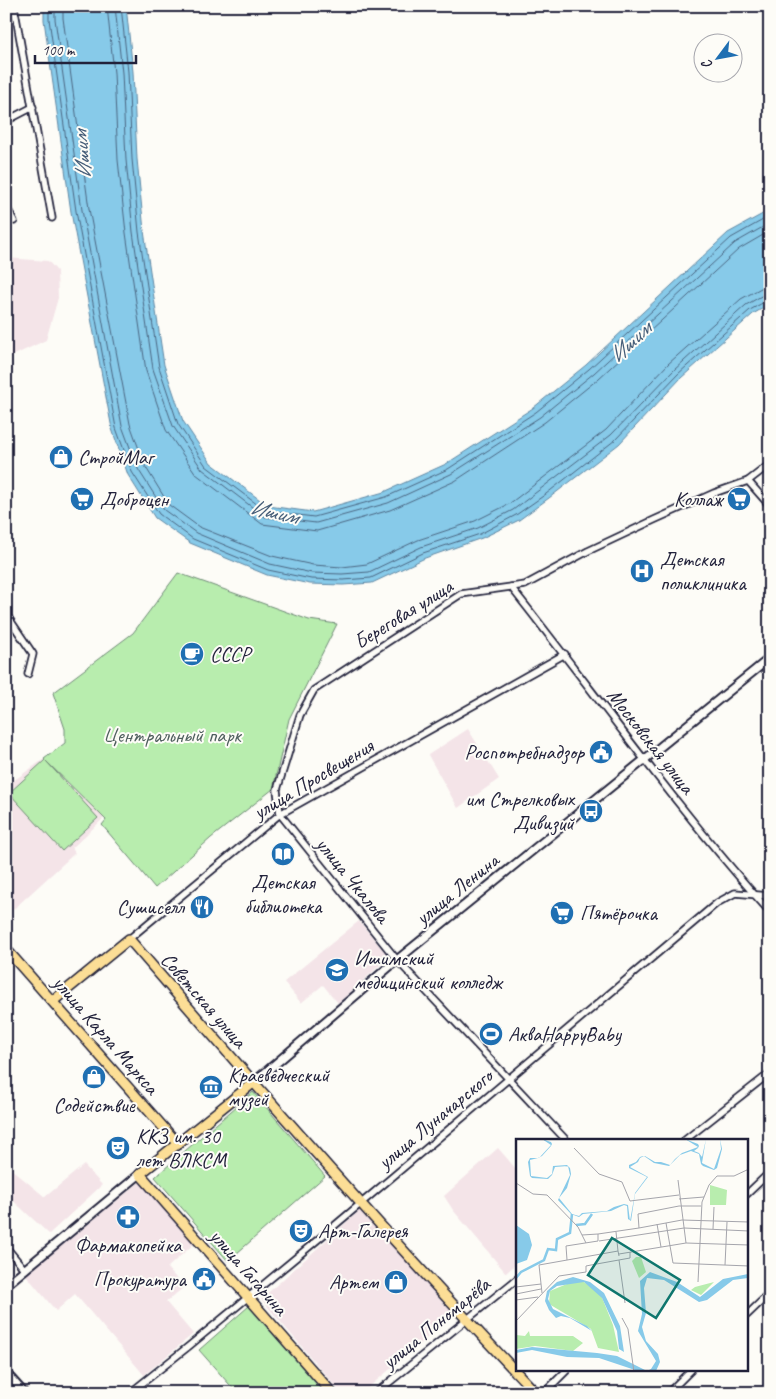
<svg xmlns="http://www.w3.org/2000/svg" width="776" height="1399" viewBox="0 0 776 1399" font-family="Caveat,sans-serif">
<rect width="100%" height="100%" fill="#fdfcf7"/>
<filter id="ink" filterUnits="userSpaceOnUse"><feTurbulence type="fractalNoise" baseFrequency=".02" numOctaves="2"/><feDisplacementMap in="SourceGraphic" scale="10" xChannelSelector="R" yChannelSelector="G"/><feConvolveMatrix kernelMatrix="1 2 1 2 8 2 1 2 1" color-interpolation-filters="sRGB"/></filter>
<g filter="url(#ink)">
<g fill="#f4e4e8">
<path d="M6,258L48,261L57,271L58,298L46,340L6,359Z"/>
<path d="M468,729L499,779L458,808L428,755Z"/>
<path d="M44,759L104,818L72,848L75,853L6,916V786Z"/>
<path d="M359,921L389,957L338,1003L323,985L301,1003L284,982Z"/>
<path d="M498,1148L517,1170V1263L506,1273L453,1210L444,1196Z"/>
<path d="M84,1165L102,1185L49,1234L6,1194V1170L10,1168L45,1197Z"/>
<path d="M142,1180L196,1242L167,1268L184,1287L166,1302L193,1334L144,1375L75,1294L56,1311L26,1275Z"/>
<path d="M360,1210L454,1315L362,1393H341L261,1299Z"/>
</g>
<g fill="#b8edae" stroke="#6d8874">
<path d="M178,573L309,620L337,624L289,719L273,789L211,838L155,888L102,825L106,820L46,761L98,818L62,851L9,793L45,760L44,759L65,743V729L53,693L133,633Z"/>
<path d="M253,1092L325,1176L228,1261L155,1177Z"/>
<path d="M249,1306L326,1393H237L199,1350Z"/>
</g>
<path fill="#87cae9" stroke="#5f87a3" d="M44,6H126L133,72L137,159L144,231L164,365L183,421L211,463L268,506L313,512L384,492L446,464L533,408L586,365L728,233L770,210V304L753,314L681,378L619,444L549,498L519,520L482,538L425,558L372,583L343,585L310,584L267,575L190,543L155,518L128,475L112,429L71,212L44,20Z"/>
<g fill="none" stroke-linecap="round" stroke-linejoin="round">
<g stroke="#4a6581" stroke-width="1">
<path d="M49,6V19L76,211L116,428L132,472L159,514L193,539L268,570L311,579L343,580L371,578L423,553L480,534L516,515L546,494L615,440L678,374L750,310L766,301L770,300"/>
<path d="M55,6V19L82,210L122,426L138,469L164,510L196,533L270,564L312,573L342,574L369,572L421,547L478,528L513,510L611,435L674,370L746,305L763,295L770,294"/>
<path d="M63,6V18L89,209L130,424L145,466L169,505L199,527L272,556L313,565L342,567L367,564L418,540L475,521L509,504L606,430L668,364L741,299L761,288L770,286"/>
<path d="M107,6L114,73L118,160L126,233L146,371L166,430L196,474L262,524L317,531L390,510L455,481L545,422L598,379L739,249L770,231"/>
<path d="M115,6L122,73L126,160L133,232L153,369L173,426L202,469L265,517L316,523L388,503L451,474L540,417L594,373L735,243L770,223"/>
<path d="M121,6L128,72L132,159L139,232L159,367L178,424L206,466L266,511L314,517L386,497L448,469L536,412L589,369L731,238L770,216"/>
</g>
<g stroke="#22223b" stroke-width="9">
<g id="minor">
<path d="M14,6L52,218"/>
<path d="M6,121L33,107"/>
<path d="M6,206L14,221"/>
<path d="M748,481L770,506"/>
<path d="M511,587C597,695 677,809 770,912"/>
<path d="M6,614L33,654L28,674"/>
<path d="M129,939L280,814L565,654"/>
<path d="M566,1140L397,960L280,814L277,790L300,715L314,690L461,594L525,585L588,551L654,520L714,493L748,481L770,464"/>
<path d="M685,1140L770,1073"/>
<path d="M747,1194L770,1172"/>
<path d="M6,1247L25,1270"/>
<path d="M747,1315L770,1293"/>
<path d="M130,1393L189,1346L327,1232L717,903L735,893L770,896"/>
<path d="M376,1393L517,1279"/>
<path d="M544,1393L567,1370"/>
<path d="M668,1393L691,1370"/>
</g>
</g>
<g stroke="#22223b" stroke-width="11">
<g id="tertiary">
<path d="M253,1083L397,960L770,658"/>
<path d="M6,1285L140,1174"/>
<path d="M6,1373L24,1393"/>
</g>
</g>
<g stroke="#22223b" stroke-width="12">
<g id="primary">
<path d="M6,949L178,1144"/>
<path d="M53,1001L129,939C262,1093 396,1246 536,1393"/>
<path d="M253,1083L140,1174L332,1393"/>
</g>
</g>
<use href="#minor" stroke="#fdfcf7" stroke-width="5.5"/>
<use href="#tertiary" stroke="#fdfcf7" stroke-width="7"/>
<use href="#primary" stroke="#fcde96" stroke-width="9"/>
</g>
</g>
<defs>
<g id="shop-disc" transform="scale(1.25)"><circle r="9.5" fill="#1f6fb2" stroke="#fdfcf7"/><path d="M-5-2.5h2.3a2.7 3.5 0 0 1 5.4 0H5L5.5 6h-11ZM-1.5-2.5h3a1.5 2.3 0 0 0-3 0Z" fill="#fff"/></g>
<g id="supermarket-disc" transform="scale(1.25)"><circle r="9.5" fill="#1f6fb2" stroke="#fdfcf7"/><path d="M-6-5.5h2.5l.6 2H6L4.5 2H-2.5L-4.4-4H-6ZM-1.5 3.2a1.3 1.3 0 1 0 .1 0ZM3 3.2a1.3 1.3 0 1 0 .1 0Z" fill="#fff"/></g>
<g id="hospital-disc" transform="scale(1.25)"><circle r="9.5" fill="#1f6fb2" stroke="#fdfcf7"/><path d="M-5-5h3v3.5h4V-5h3V5h-3V1.5h-4V5h-3Z" fill="#fff"/></g>
<g id="cafe-disc" transform="scale(1.25)"><circle r="9.5" fill="#1f6fb2" stroke="#fdfcf7"/><path d="M-5.5-4.5H6V0H3Q3 3.5 0 3.5H-2.5Q-5.5 3.5-5.5 0ZM3-3.2v2h1.7v-2ZM-6 4.5H4V6H-6Z" fill="#fff"/></g>
<g id="civic-disc" transform="scale(1.25)"><circle r="9.5" fill="#1f6fb2" stroke="#fdfcf7"/><path d="M-.6-6.5H3V-4.5H.6V-3L4-1V1h2V6H-6V1h2V-1L-.6-3ZM-1.2 2.5V6h2.4V2.5Z" fill="#fff"/></g>
<g id="bus-disc" transform="scale(1.25)"><circle r="9.5" fill="#1f6fb2" stroke="#fdfcf7"/><path d="M-5-6H5V4H4V6H2V4H-2V6H-4V4H-5ZM-3.5-4V0h7V-4ZM-3.5 1.2v1.5H-2V1.2ZM2 1.2v1.5H3.5V1.2Z" fill="#fff"/></g>
<g id="library-disc" transform="scale(1.25)"><circle r="9.5" fill="#1f6fb2" stroke="#fdfcf7"/><path d="M-6-4Q-3-5.5-.7-3.5V5Q-3 3-6 4ZM6-4Q3-5.5 .7-3.5V5Q3 3 6 4Z" fill="#fff"/></g>
<g id="restaurant-disc" transform="scale(1.25)"><circle r="9.5" fill="#1f6fb2" stroke="#fdfcf7"/><path d="M-5-6h1v4h1v-4h1v4h1v-4h1v5L-1.5 .5V6h-2V.5L-5-1ZM5-6V6H3V1.5H1.5Q1.5-4 5-6Z" fill="#fff"/></g>
<g id="university-disc" transform="scale(1.25)"><circle r="9.5" fill="#1f6fb2" stroke="#fdfcf7"/><path d="M0-5L7-2L0 1L-7-2ZM-4 1L0 2.5L4 1V4Q0 6-4 4Z" fill="#fff"/></g>
<g id="stadium-disc" transform="scale(1.25)"><circle r="9.5" fill="#1f6fb2" stroke="#fdfcf7"/><path d="M0-5a6.5 5 0 1 0 0 10a6.5 5 0 1 0 0-10ZM-3.5-1.8h7v3.6h-7Z" fill="#fff"/></g>
<g id="museum-disc" transform="scale(1.25)"><circle r="9.5" fill="#1f6fb2" stroke="#fdfcf7"/><path d="M0-6L6-3V-2H-6V-3ZM-5-1h2V3h-2ZM-1-1h2V3h-2ZM3-1h2V3H3ZM-6 4H6V6H-6Z" fill="#fff"/></g>
<g id="theatre-disc" transform="scale(1.25)"><circle r="9.5" fill="#1f6fb2" stroke="#fdfcf7"/><path d="M-5-5.5Q0-4 5-5.5V0Q5 5 0 6Q-5 5-5 0ZM-3.3-2.5H-1v1.5H-3.3ZM1-2.5H3.3v1.5H1ZM-2.8 1Q0 5.5 2.8 1Z" fill="#fff"/></g>
<g id="pharmacy-disc" transform="scale(1.25)"><circle r="9.5" fill="#1f6fb2" stroke="#fdfcf7"/><path d="M-2-6h4v4h4v4h-4v4h-4v-4h-4v-4h4Z" fill="#fff"/></g>
</defs>
<g fill-rule="evenodd">
<use href="#shop-disc" x="61" y="457"/>
<use href="#supermarket-disc" x="82" y="499"/>
<use href="#supermarket-disc" x="739" y="499"/>
<use href="#hospital-disc" x="642" y="571"/>
<use href="#cafe-disc" x="192" y="654"/>
<use href="#civic-disc" x="601" y="752"/>
<use href="#bus-disc" x="591" y="811"/>
<use href="#library-disc" x="283" y="854"/>
<use href="#restaurant-disc" x="202" y="907"/>
<use href="#supermarket-disc" x="562" y="913"/>
<use href="#university-disc" x="337" y="970"/>
<use href="#stadium-disc" x="491" y="1034"/>
<use href="#shop-disc" x="94" y="1077"/>
<use href="#museum-disc" x="211" y="1087"/>
<use href="#theatre-disc" x="118" y="1148"/>
<use href="#pharmacy-disc" x="128" y="1217"/>
<use href="#theatre-disc" x="301" y="1231"/>
<use href="#civic-disc" x="204" y="1279"/>
<use href="#shop-disc" x="396" y="1282"/>
</g>
<g text-anchor="middle" dominant-baseline="central" stroke-width="4" stroke-linejoin="round" paint-order="stroke">
<g font-size="21" fill="#22223b" stroke="#fdfcf7" text-anchor="start">
<text x="78" y="457">СтройМаг</text>
<text x="100" y="499">Доброцен</text>
<text x="722" y="499" text-anchor="end">Коллаж</text>
<text x="660" y="559">Детская<tspan x="660" dy="24">поликлиника</tspan></text>
<text x="210" y="654">СССР</text>
<text x="584" y="752" text-anchor="end">Роспотребнадзор</text>
<text x="574" y="799" text-anchor="end">им Стрелковых<tspan x="574" dy="24">Дивизий</tspan></text>
<text x="283" y="882" text-anchor="middle">Детская<tspan x="283" dy="24">библиотека</tspan></text>
<text x="184" y="907" text-anchor="end">Сушиселл</text>
<text x="580" y="913">Пятёрочка</text>
<text x="354" y="958">Ишимский<tspan x="354" dy="24">медицинский колледж</tspan></text>
<text x="508" y="1034">АкваHappyBaby</text>
<text x="228" y="1075">Краеведческий<tspan x="228" dy="24">музей</tspan></text>
<text x="94" y="1105" text-anchor="middle">Содействие</text>
<text x="136" y="1136">ККЗ им. 30<tspan x="136" dy="24">лет ВЛКСМ</tspan></text>
<text x="318" y="1231">Арт-Галерея</text>
<text x="128" y="1245" text-anchor="middle">Фармакопейка</text>
<text x="186" y="1279" text-anchor="end">Прокуратура</text>
<text x="378" y="1282" text-anchor="end">Артем</text>
</g>
<g font-size="21" fill="#22223b" stroke="#fdfcf7">
<text transform="translate(403 614) rotate(-32)">Береговая улица</text>
<text transform="translate(651 741) rotate(52)">Московская улица</text>
<text transform="translate(313 779) rotate(-31)">улица Просвещения</text>
<text transform="translate(353 880) rotate(51)">улица Чкалова</text>
<text transform="translate(457 889) rotate(-39)">улица Ленина</text>
<text transform="translate(204 1000) rotate(49)">Советская улица</text>
<text transform="translate(106 1035) rotate(49)">улица Карла Маркса</text>
<text transform="translate(435 1119) rotate(-40)">улица Луначарского</text>
<text transform="translate(249 1272) rotate(49)">улица Гагарина</text>
<text transform="translate(436 1323) rotate(-39)">улица Пономарёва</text>
</g>
<g font-size="21" fill="#4f5f5e" stroke="#fdfcf7">
<text x="172" y="735">Центральный парк</text>
</g>
<g font-size="22" font-style="italic" fill="#455d78" stroke="#fdfcf7">
<text transform="translate(82 155) rotate(-95)">Ишим</text>
<text transform="translate(630 342) rotate(-43)">Ишим</text>
<text transform="translate(274 512) rotate(13)">Ишим</text>
</g>
</g>
<g transform="translate(516 1139)">
<rect width="232" height="232" fill="#fdfcf7"/>
<path d="M194,46L211,51L210,66H194ZM120,118H125L130,133L123,139L116,122ZM58,142L68,143L85,156L97,186L103,213L82,209L75,190L33,165L34,152ZM198,143L185,156L175,151L179,148ZM13,192L14,197H57L67,204L57,212L19,207L0,210V196L9,197Z" fill="#b8edae"/>
<path d="M26,0L35,3L36,5L35,7L26,17L22,19L14,21L15,37L31,39L36,35L37,27L51,26L54,29L55,35L51,49L43,59L56,75L63,77L66,74L91,72L98,68L108,65L112,66L114,82L119,54L131,38L113,29V26L120,23L124,18L127,17H129L139,23H145L154,26L159,20L166,14L182,8L169,0L182,5L183,7L182,9L178,12L183,14L186,18L190,0L186,24L198,30L205,10L204,0L206,10L201,29L198,31L187,27L185,25L183,15L175,12L164,16L153,27L138,24L128,17L124,19L122,23L114,28L132,38L119,55L115,82L112,80L111,67L108,66L95,72L67,75L63,78L55,75L42,61L54,36L52,27L39,28L36,36L32,40L16,39L14,37L12,23L14,19H23L35,6ZM0,86L13,95L16,106L11,121L0,125ZM134,133L161,143L184,158L207,140L232,135V139L217,141L191,161L183,163L148,141L131,139L128,149L130,174L126,188L130,202L142,215L144,223L140,232H122L83,219L51,218L16,211L0,214V211L16,208L81,214L101,217L131,232L135,230L140,222L122,192L126,175L124,142ZM57,138L74,143L88,154L104,187L108,213L103,210L101,192L86,159L68,143L41,147L34,152L32,160L37,170L71,187L76,192L54,179L45,177L40,179L33,171L29,162L31,152L41,143Z" fill="#87cae9"/>
<path fill="none" stroke="#87cae9" stroke-width="2.5" d="M60,86L69,85L76,75M0,139L5,133L28,121L32,110L40,111L41,100L54,94L56,75"/>
<path fill="none" stroke="#a5a5ac" stroke-width="1" d="M58,9L83,35L106,43L114,62L163,56M162,41L170,104M0,44L17,55L31,56L62,88L70,104M163,60L188,58M150,84L157,124L233,127M141,85L145,108M123,89L166,81L233,83M197,90L198,68M100,93L102,112M66,96L82,95M83,102L168,89L233,92M184,104L186,63L193,46L201,37H218L233,30M103,115L170,104L233,106M51,121L50,107L82,102V95L123,89L122,75L163,67H185M103,121L109,164M209,126L211,83M182,143L184,104M0,148L25,145M26,154L23,126L102,112L103,117M0,155L25,150M0,161L22,158M106,179L112,190L118,233M0,182L43,137L70,133V127L75,126L114,119V113"/>
<path fill="#0f766e" fill-opacity="0.15" stroke="#0f766e" stroke-width="2.5" d="M96,99L164,141L140,179L72,136Z"/>
<rect width="232" height="232" fill="none" stroke="#22223b" stroke-width="2.5"/>
</g>
<rect width="776" height="1399" fill="none" stroke="#fdfcf7" stroke-width="25"/>
<rect x="12" y="12" width="751" height="1374" fill="none" stroke="#22223b" stroke-width="2" filter="url(#ink)"/>
<g transform="translate(718 58) rotate(238)"><circle r="24" fill="#fdfcf7" stroke="#a5a5ac"/>
<path d="M0-4L9 19L0 12L-9 19Z" fill="#1f6fb2"/>
<text y="-8" font-size="14" font-weight="bold" text-anchor="middle" fill="#22223b">С</text>
</g>
<path d="M35 55v8h101v-8" fill="none" stroke="#22223b" stroke-width="2.5"/>
<text x="42" y="55" font-size="15" fill="#22223b" stroke="#fdfcf7" stroke-width="4" paint-order="stroke">100 m</text>
</svg>
